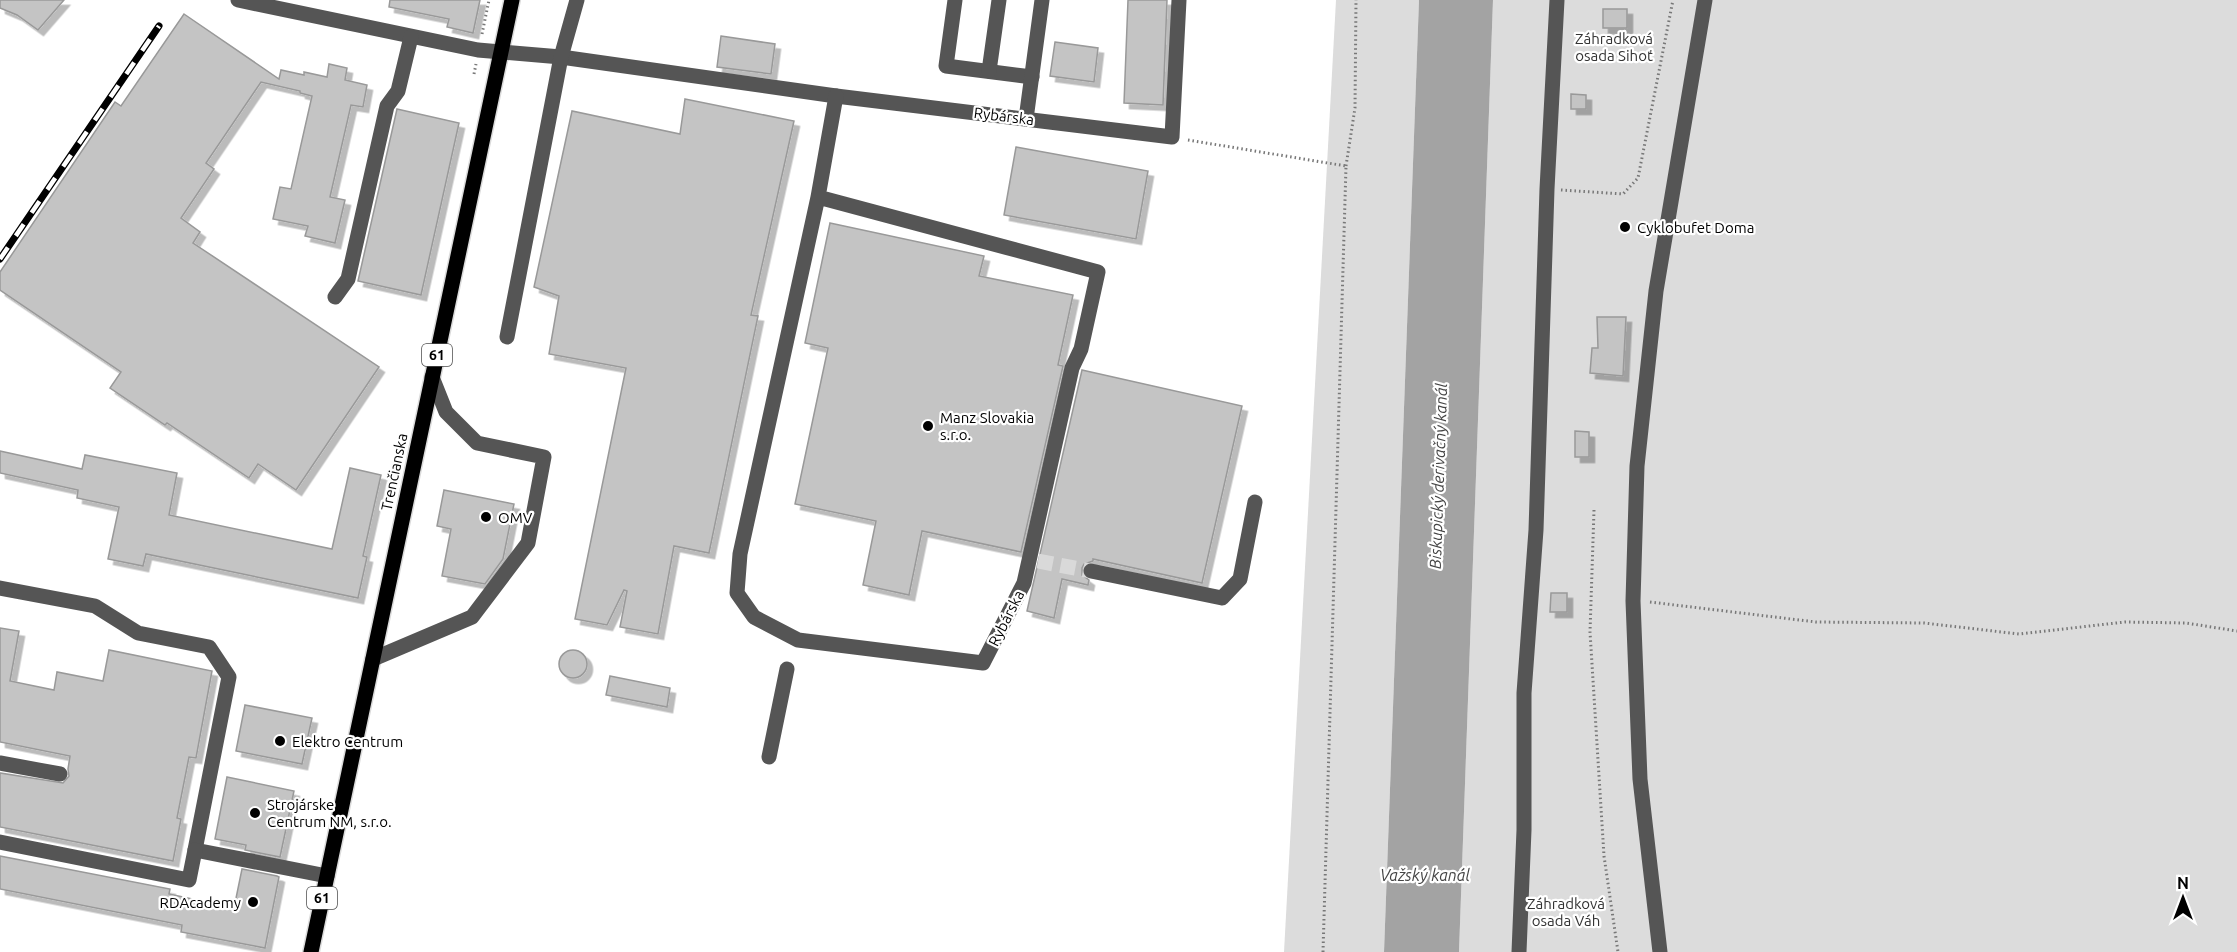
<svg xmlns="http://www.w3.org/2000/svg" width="2237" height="952" viewBox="0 0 2237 952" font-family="Ubuntu,sans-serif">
<defs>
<filter id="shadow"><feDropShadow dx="5.5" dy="5.5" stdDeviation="0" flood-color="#0004"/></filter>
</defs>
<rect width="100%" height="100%" fill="#fff"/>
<g fill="#dcdcdc">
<path d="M1336,0H1419L1384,952H1284Z"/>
<path d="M1493,0H2237V952H1459Z"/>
</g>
<path fill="#a3a3a3" d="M1419,0H1493L1459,952H1384Z"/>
<g fill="#c4c4c4" stroke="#999" stroke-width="1.5" filter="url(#shadow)">
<path d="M0,0H64L38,30L17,15L0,8Z"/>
<path d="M390,0H480L473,33L447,27L449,19L389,7Z"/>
<path d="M1128,0H1167L1163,105L1124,103Z"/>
<rect x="1603" y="9" width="24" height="19"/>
<path d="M184,14L279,79L281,70L304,75V72L327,77L329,64L347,68L345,80L367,85L363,107L351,105L330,197L345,200L335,243L305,236L308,226L273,219L280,187L291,189L312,96L300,93V91L261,82L206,163L214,169L181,218L200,232L193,243L379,367L296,490L258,464L249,478L167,423L165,425L110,388L121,372L0,290V272L115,102L121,106Z"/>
<path d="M721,36L775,44L771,74L717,67Z"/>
<path d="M1055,42L1098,48L1094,82L1050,76Z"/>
<path d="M1571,94L1586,95V109H1571Z"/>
<path d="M685,99L794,121L751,315L758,316L709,553L674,546L658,634L620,627L627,591L624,590L607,625L575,619L626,368L549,354L559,296L534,287L572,111L680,134Z"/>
<path d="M397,109L459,123L421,295L358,281Z"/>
<path d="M1016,147L1148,171L1136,239L1004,215Z"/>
<path d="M830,223L984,256L979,276L1073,295L1058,365L1063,366L1021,552L922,531L909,595L863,585L876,521L795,504L828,348L805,343Z"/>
<path d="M1597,317H1626L1623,376L1590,373L1592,348H1598Z"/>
<path d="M1082,370L1242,406L1202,583L1093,559V561L1084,564L1082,568V575L1089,580L1088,585L1062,579L1054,618L1027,611Z"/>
<path d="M1575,431L1589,432V457H1575Z"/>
<path d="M0,451L82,469L85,455L177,473L169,515L332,549L350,468L381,475L363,556L367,557L358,598L146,554L143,566L108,559L119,507L77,498L78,490L0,473Z"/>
<path d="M444,490L514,504L503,559L485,584L442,576L451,529L437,526Z"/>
<path d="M1551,593H1567V612H1550Z"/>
<path d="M0,628L19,631L10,681L54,690L57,672L103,681L109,650L212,671L196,758L189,757L177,818L181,819L173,861L0,827V773L63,783L69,776L68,769L70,756L0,742Z"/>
<circle cx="573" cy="664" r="14"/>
<path d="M610,676L670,688L667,707L606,695Z"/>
<path d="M245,705L312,718L302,764L236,751Z"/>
<path d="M227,777L294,791L280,857L245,850L246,845L215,839Z"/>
<path d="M0,856L170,889L169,894L234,908L242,869L277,876L279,877L265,948L181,932L182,925L0,889Z"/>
</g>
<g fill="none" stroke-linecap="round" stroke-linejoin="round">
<path stroke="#d9d9d9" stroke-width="15" stroke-dasharray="15 8" stroke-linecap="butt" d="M1038,561L1091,571"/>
<g stroke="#dbdbdb" stroke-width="18">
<path id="major" d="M311,952L512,0"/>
</g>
<g stroke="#777" stroke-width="3" stroke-dasharray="1.5 3" stroke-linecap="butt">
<path d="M482,34L489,0"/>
<path d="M474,74L476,64"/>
<path d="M1188,140L1346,166L1323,952"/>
<path d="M1346,166L1355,108L1356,0"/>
<path d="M1561,190L1623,194L1638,178L1673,0"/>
<path d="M1594,510L1590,632L1604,856L1618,952"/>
<path d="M1650,602L1816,622L1924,623L2019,634L2125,622L2186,623L2237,631"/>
</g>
<g stroke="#555" stroke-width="15">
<path d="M238,0L478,50L561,57L836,96L1172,137L1179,0"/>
<path d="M955,0L946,66L1032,77"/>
<path d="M989,71L999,0"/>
<path d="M1026,119L1042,0"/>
<path d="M818,197L1098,272L1081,349L1072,368L1024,583L983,663L798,640L754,617L737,593L740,554L818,197L836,96"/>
<path d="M335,297L348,279L387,106L398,91L411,37"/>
<path d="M507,337L561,57L577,0"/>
<path d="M1091,571L1222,598L1240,579L1255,502"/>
<path d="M0,588L95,606L138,633L209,647L229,677L195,850L327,876"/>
<path d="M373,659L472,617L528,543L544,457L477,443L446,412L432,377"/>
<path d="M769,757L787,669"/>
<path d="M0,763L60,774"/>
<path d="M0,842L189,880L195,850"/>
<path d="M1519,952L1524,830V693L1536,530L1547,189L1557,0"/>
<path d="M1660,952L1640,779L1633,601L1637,466L1656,291L1705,0"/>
</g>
<use href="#major" stroke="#000" stroke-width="15"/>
<g stroke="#000" stroke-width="7">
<path id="rail" d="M0,259L159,26"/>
</g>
<use href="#rail" stroke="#fff" stroke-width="4.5" stroke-dasharray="14" stroke-linecap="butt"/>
</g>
<g fill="#000" stroke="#fff" stroke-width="2">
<circle cx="1625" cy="227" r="6"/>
<circle cx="928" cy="426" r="6"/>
<circle cx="486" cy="517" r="6"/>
<circle cx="280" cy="741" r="6"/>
<circle cx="255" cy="813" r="6"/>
<circle cx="253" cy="902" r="6"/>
</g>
<g text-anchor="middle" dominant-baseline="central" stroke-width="4.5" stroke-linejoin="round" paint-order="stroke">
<g fill="#fff" stroke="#4c4c4c" stroke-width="1.5">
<rect x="422" y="344" width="30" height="22" rx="4.5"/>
<rect x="307" y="887" width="30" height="22" rx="4.5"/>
</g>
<g font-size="14" font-weight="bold" fill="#000">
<text x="437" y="355">61</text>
<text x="322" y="898">61</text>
</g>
<g font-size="15" fill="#333" stroke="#fff">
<text x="1614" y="38">Záhradková<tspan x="1614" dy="17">osada Sihoť</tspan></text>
<text x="1566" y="903">Záhradková<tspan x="1566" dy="17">osada Váh</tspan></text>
</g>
<g font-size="15" fill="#000" stroke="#fff">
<text transform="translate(1004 116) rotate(7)">Rybárska</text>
<text transform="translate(394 472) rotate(-78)">Trenčianska</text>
<text transform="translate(1006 618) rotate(-63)">Rybárska</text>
</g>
<g font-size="15" fill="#000" stroke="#fff" text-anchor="start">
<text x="1637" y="227">Cyklobufet Doma</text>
<text x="940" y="417">Manz Slovakia<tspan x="940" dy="17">s.r.o.</tspan></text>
<text x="498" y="517">OMV</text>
<text x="292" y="741">Elektro Centrum</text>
<text x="267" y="804">Strojárske<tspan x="267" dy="17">Centrum NM, s.r.o.</tspan></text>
<text x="241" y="902" text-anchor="end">RDAcademy</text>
</g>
<g font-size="16" font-style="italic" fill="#444" stroke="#fff">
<text transform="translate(1438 476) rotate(-88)">Biskupický derivačný kanál</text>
<text x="1425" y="875">Važský kanál</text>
</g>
</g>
<g transform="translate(2183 898)" stroke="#ffffff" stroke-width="4.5" paint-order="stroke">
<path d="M0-4.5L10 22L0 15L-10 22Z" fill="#000000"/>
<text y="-9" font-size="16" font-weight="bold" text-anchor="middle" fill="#000000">N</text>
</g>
</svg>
